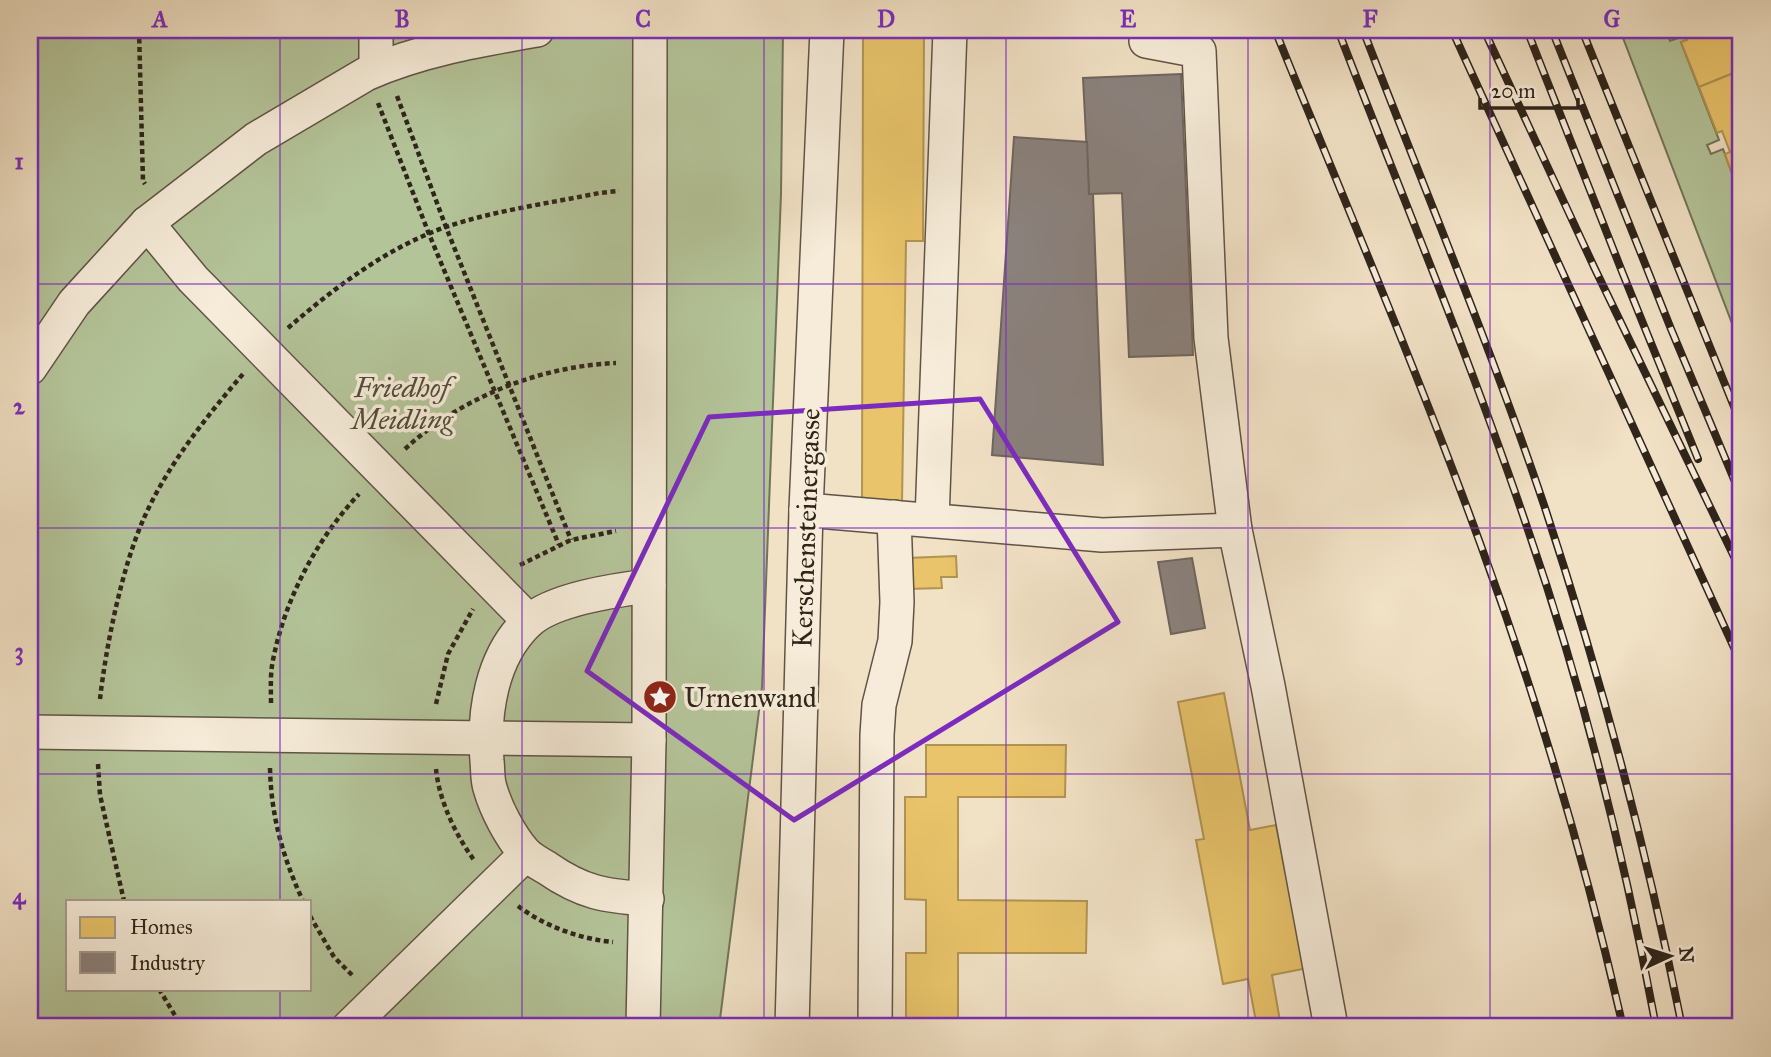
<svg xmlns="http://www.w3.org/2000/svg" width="1771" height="1057" viewBox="0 0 1771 1057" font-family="'IM FELL Great Primer',serif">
<rect width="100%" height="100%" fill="#f1e1c5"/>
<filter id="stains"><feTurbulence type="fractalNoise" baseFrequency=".00286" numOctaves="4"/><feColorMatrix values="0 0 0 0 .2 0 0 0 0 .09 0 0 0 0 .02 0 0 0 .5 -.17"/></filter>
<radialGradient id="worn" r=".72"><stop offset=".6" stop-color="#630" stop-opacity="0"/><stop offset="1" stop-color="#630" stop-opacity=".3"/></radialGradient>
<g fill="#b4c499" stroke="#72745a" stroke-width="2" fill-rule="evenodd">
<path d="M30,30H783L781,194L762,687L719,1027H30ZM68,901H310V989H68Z"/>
<path d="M1620,30H1667L1670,41L1686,35L1687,40L1681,42L1719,140L1707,145L1711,154L1723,149L1741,198V347Z"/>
</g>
<g fill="#e9c46a" stroke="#b19452" stroke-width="2">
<path d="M863,30H924L923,241H906L902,504L862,501Z"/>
<path d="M1684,30H1732L1741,53V70L1699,87L1681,42L1687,40Z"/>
<path d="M1741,70V198L1725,154L1730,152L1722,131L1717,133L1699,87Z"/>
<path d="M956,556L957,577H941L942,588L908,589L907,558Z"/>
<path d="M1224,693L1250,830L1276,825L1303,962V969L1272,975L1281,1027H1257L1248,979L1223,984L1196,840L1204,839L1178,702Z"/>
<path d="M926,745H1066L1065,797H958V900L1087,901L1086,953H958V1027H906V953H926V900L905,899V797H926Z"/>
</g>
<g fill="#8a817c" stroke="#6f655f" stroke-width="2">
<path d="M1181,74L1193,355L1129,357L1122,193L1089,194L1083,78Z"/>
<path d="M1014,137L1087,142L1089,194H1093L1103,465L992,455Z"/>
<path d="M1192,558L1205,628L1171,634L1158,562Z"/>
</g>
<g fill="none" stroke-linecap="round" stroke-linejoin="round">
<g stroke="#605446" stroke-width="36">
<g id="minor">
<path d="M1146,41L1199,51L1211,338L1235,530L1268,686L1331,1027"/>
<path d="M376,69V30"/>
<path d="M147,223L193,279L529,621"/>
<path d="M30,368L74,303L147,223L256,139L366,74C420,50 479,40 537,30"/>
<path d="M806,510L1102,535L1235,530"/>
<path d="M932,520L950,30"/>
<path d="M30,732L649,740"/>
<path d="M647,899C605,896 583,893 547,868C540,864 531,859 525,853C510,836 496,809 490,788C487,779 488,769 487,761C483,714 491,657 528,622C553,599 616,590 649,586"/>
<path d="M349,1027L526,854"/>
<path d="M643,1027L649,740L650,30"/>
<path d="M792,1027L806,510L827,30"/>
<path d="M875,1027L877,735L879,705L895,641L897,602L894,517"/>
</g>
</g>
<g stroke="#2f251b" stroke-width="4.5" stroke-dasharray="5 3.5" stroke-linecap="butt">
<path d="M139,30L143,181L145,184"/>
<path d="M397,96L446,227L571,540"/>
<path d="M378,103L429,234L559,545"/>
<path d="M288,328C334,288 388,247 446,227C492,211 551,203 599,193L619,191"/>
<path d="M405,449C461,397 541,366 616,363"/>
<path d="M520,565L571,540L616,531"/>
<path d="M100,699C106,646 122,567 144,518C167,466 206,417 243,374"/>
<path d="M271,703C271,689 270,674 273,660C285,599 316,540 359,494"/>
<path d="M436,704L448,654L473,609"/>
<path d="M98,764L100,795L124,901"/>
<path d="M270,768C271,816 283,858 303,901"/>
<path d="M436,769C439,800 455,834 474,860"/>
<path d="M518,906C544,926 580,939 613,942"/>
<path d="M310,916L334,957L354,977"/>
<path d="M159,989L182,1027"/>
</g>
<use href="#minor" stroke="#f6ecd9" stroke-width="33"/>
<g stroke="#2f251b" stroke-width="8">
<g id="rail">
<path d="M1275,30C1344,200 1417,370 1480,543C1538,701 1586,864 1623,1027"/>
<path d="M1338,30C1402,196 1471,361 1528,530C1584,692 1625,859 1656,1027"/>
<path d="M1363,30C1424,188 1490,345 1544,505C1601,677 1647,850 1682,1027"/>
<path d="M1452,30L1741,663"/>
<path d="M1484,30L1595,269L1741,571"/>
<path d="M1527,30L1623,274L1698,459"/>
<path d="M1552,30L1671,329L1741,496"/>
<path d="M1582,30L1741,424"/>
</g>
</g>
<use href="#rail" stroke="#f6ecd9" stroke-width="5" stroke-dasharray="16" stroke-linecap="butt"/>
</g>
<path fill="none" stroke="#7b2cbf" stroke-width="5" stroke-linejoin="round" d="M980,399L1118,622L794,820L587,671L709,417Z"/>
<path fill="none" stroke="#7b2cbf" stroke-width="2" stroke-opacity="0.55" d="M280,30V901M522,30V1027M764,30V1027M1006,30V1027M1248,30V1027M1490,30V1027M30,284H1741M30,528H1741M30,774H1741M280,989V1027"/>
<defs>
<g id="sight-disc" transform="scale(1.75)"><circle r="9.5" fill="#8f2418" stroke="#f6ecd9"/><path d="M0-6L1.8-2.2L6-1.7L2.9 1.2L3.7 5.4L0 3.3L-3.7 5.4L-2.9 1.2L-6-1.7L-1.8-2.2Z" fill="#fff"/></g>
</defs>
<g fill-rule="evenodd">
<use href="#sight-disc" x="660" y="697"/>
</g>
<g text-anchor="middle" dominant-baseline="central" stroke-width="7" stroke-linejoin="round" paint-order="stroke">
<g font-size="28" font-style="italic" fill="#504d3a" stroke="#f6ecd9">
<text x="402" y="387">Friedhof<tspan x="402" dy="32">Meidling</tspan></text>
</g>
<g font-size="28" fill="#2f251b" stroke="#f6ecd9">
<text transform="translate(806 528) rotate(-88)">Kerschensteinergasse</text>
</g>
<g font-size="28" fill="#2f251b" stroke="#f6ecd9" text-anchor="start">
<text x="684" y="697">Urnenwand</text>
</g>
</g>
<rect width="1771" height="1057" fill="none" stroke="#f1e1c5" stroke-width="77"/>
<rect x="66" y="900" width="245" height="91" fill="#f6ecd9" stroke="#a69c8d" stroke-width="2"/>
<rect x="80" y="917" width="35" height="21" fill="#e9c46a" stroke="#a69c8d" stroke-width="2"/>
<text x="130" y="934" font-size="21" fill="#2f251b">Homes</text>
<rect x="80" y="952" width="35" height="21" fill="#8a817c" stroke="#a69c8d" stroke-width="2"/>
<text x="130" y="970" font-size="21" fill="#2f251b">Industry</text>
<g transform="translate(1670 956) rotate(86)" stroke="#f6ecd9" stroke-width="5" paint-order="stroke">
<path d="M0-5L12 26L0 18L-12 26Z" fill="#2f251b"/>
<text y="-10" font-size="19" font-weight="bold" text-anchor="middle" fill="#2f251b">N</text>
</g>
<path d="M1480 98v10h98v-10" fill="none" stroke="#2f251b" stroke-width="3.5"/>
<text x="1491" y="98" font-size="21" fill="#2f251b" stroke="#f6ecd9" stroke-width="5" paint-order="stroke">20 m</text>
<rect x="38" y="38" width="1694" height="980" fill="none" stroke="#7b2cbf" stroke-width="2.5"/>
<g font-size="23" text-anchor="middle" font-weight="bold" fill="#7b2cbf">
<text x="160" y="27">A</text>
<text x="402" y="27">B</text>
<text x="643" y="27">C</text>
<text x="886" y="27">D</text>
<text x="1128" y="27">E</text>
<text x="1370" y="27">F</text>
<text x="1612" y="27">G</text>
<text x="19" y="169">1</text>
<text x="19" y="414">2</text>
<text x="19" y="659">3</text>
<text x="19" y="904">4</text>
</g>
<rect width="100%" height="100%" filter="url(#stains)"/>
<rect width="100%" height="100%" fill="url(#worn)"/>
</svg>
